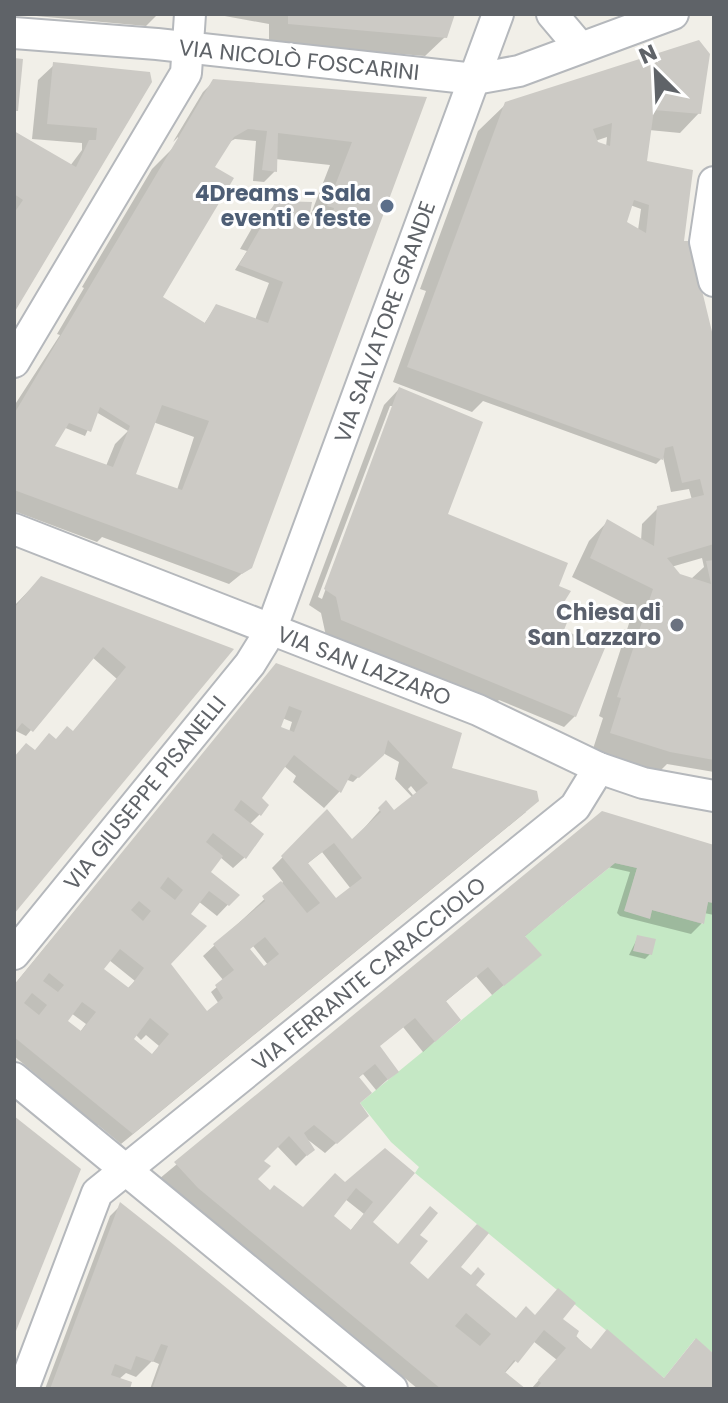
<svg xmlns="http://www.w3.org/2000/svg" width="728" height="1403" viewBox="0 0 728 1403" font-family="Poppins,sans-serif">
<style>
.green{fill:#c5e8c5}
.shadow{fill:#0003;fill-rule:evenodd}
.building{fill:#cccac5;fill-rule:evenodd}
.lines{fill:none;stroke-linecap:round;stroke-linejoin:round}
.minor-casing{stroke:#b5b8bc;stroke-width:34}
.minor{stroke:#fff;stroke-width:30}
.service-dot{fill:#5c6f8a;stroke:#fff;stroke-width:3}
.worship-dot{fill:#6b7280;stroke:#fff;stroke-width:3}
.labels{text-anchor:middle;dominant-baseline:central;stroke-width:6;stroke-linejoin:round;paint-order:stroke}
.street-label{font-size:22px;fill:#5f6368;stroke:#fff}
.service-label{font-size:22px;font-weight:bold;fill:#4e5e75;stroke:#fff;text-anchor:end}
.worship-label{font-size:22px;font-weight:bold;fill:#5b616d;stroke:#fff;text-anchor:end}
</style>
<rect width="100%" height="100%" fill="#f1efe8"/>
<path class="green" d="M615 863 637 868 625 911 650 918 652 910 703 924 708 902 714 903V1354L695 1339 664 1378 415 1173 419 1167 391 1142 360 1103 541 955 525 936Z"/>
<g class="shadow">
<path d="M14 14H158L146 26Z"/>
<path d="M214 14H453L445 37 425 56 269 43V24Z"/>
<path d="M699 42V113L680 133 649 130 645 162 682 240 714 348V772L667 764 659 772 592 752 603 718 599 716 634 608 572 577 589 541 608 521 641 541 642 524 658 508 692 500 689 489 671 492 663 457 656 464 483 401 472 412 393 382 426 291 420 289 478 131 506 104ZM607 137 606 147 595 141ZM630 205 641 209 638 230 624 223ZM702 558 704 567 691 579 679 575 671 567Z"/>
<path d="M54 65 148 74 14 309V133L70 166 82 150V143L32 139 38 80Z"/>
<path d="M214 81 425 99 250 567 229 584 102 537 97 542 14 511V406L60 335 57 334 84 288 82 287 152 169 178 143V137L173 142 203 92ZM235 139 256 141 253 181 264 182 275 171V159L330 165 309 219 277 203 252 228 240 249 247 251 235 270 269 283 255 320 216 306 204 324 160 298 213 167 227 143ZM96 412 128 431 115 444 106 466 52 447 63 427 85 436ZM153 422 194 437 177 490 130 483Z"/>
<path d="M399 389 445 515 556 587 553 616 561 632 575 716 564 727 499 700 485 713 326 636 321 613 309 605 384 405ZM390 406H394L322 599 318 597Z"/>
<path d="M41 578 231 650 14 911V757L34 752 72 733 117 679 92 657 26 736 14 730V606Z"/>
<path d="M277 665 447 775 526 812 121 1144 98 1125 93 1129 46 1091 50 1086 14 1056V985ZM282 718 292 722 289 732 278 728ZM383 753 399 762 395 779 413 798 394 813 386 803 352 842 327 812 272 868 283 882 203 956 224 981 211 992 219 1004 207 1014 169 964 188 915 198 901 217 916 237 895 208 872 220 857 233 868 244 858 249 825 260 814 259 798 284 766 296 776 293 782 324 808 339 792 345 779 353 782ZM411 786 429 808 426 811 408 789ZM322 852 351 889 336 901 307 864ZM253 946 268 965 263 969 248 950ZM109 960 135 981 127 989 102 970ZM71 1013 86 1024 80 1032 65 1021ZM135 1034 141 1040 146 1035 159 1046 151 1056 131 1039Z"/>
<path d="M602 813 714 847V915L704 913 702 923 691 934 620 916 617 913 630 872 608 867 524 937 528 965 492 995 476 976 445 1002 448 1030 423 1052 403 1027 378 1047 396 1072 376 1090 363 1074 358 1078 355 1126 325 1153 307 1139 313 1149 296 1166 277 1146 261 1161 255 1179 270 1192 303 1210 345 1185 385 1150 371 1222 397 1246 418 1235 407 1263 428 1281 459 1268 473 1285 515 1320 534 1317 560 1320 591 1351 663 1380 714 1356V1389H531L557 1360 533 1341 504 1374 523 1389H418L332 1318 327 1323 305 1305 309 1299 256 1256 252 1260 159 1179ZM345 1199 364 1214 350 1231 331 1216Z"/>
<path d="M638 937 650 954 645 959 629 955Z"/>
<path d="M121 1205 347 1389H150L159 1364 152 1361 136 1377 126 1373 118 1380 127 1389H45L110 1216Z"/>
</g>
<g class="building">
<path d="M288 14H455L447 38 288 24Z"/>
<path d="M699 40 710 54 701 114 654 110 647 161 693 170 684 241H690L714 340V544L667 558 680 574 711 584 706 561 714 560V760L670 752 610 733 621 698 617 697 653 589 590 558 607 519 654 546 657 506 704 495 700 479 682 483 673 446 665 448 663 460 407 367 505 102ZM612 123 610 146 598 142 593 129ZM634 200 649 205 646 233 627 222Z"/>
<path d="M14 58 23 59 18 111H14Z"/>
<path d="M53 62 150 72 152 82 14 313V213L23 200 14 194V131L76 167 89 140H96L97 128 47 124Z"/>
<path d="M213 79 427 97 252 568 242 574 14 490V414ZM248 129 267 131 262 170 277 172 278 133 352 142 327 206 334 208 330 221 310 213 312 202 276 201 239 265 283 282 268 323 216 304 205 323 163 297 234 178 215 167 234 137ZM162 405 209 421 182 490 136 474ZM100 407 130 426 113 467 55 446 69 423 91 432Z"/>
<path d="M399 387 483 422 448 514 568 563 559 586 571 591 556 615 568 620 564 630 605 648 576 717 341 620 336 597 324 589Z"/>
<path d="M41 576 234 649 14 914V757L26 743 35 750 49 733 56 739 67 726 73 731 126 667 103 647 33 732 22 723 14 733V608Z"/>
<path d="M276 663 462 733 452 768 537 791 539 801 133 1134 14 1037V985ZM289 706 302 711 294 732 281 727ZM388 740 428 783 394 810 386 800 378 808 381 812 352 839 327 809 315 821 281 856 320 903 307 913 281 881 262 896 265 901 213 944 234 970 215 985 223 998 207 1011 171 964 207 926 191 914 209 891 229 906 240 895 211 872 223 856 206 842 213 833 246 859 264 834 234 810 241 800 261 816 269 805 262 798 294 755 341 793 351 774 359 778 384 755ZM334 843 362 878 336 898 308 863ZM168 877 183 890 175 900 160 888ZM139 901 151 911 143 921 131 910ZM265 937 279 954 264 966 250 949ZM120 949 144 968 129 988 104 969ZM49 973 64 985 58 992 43 981ZM32 993 47 1005 39 1015 24 1003ZM82 1002 96 1012 81 1031 68 1021ZM150 1018 169 1034 152 1054 134 1039Z"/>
<path d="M602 811 714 845V903L708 902 704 924 652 910 650 919 624 911 637 868 615 863 525 936 542 955 504 986 488 967 446 1001 461 1020 435 1042 415 1018 380 1046 399 1072 388 1080 375 1064 359 1077 372 1093 360 1103 369 1116 337 1144 314 1125 304 1133 315 1150 307 1156 289 1136 264 1161 271 1166 258 1179 270 1190 274 1185 303 1207 335 1173 345 1182 385 1148 415 1173 373 1222 398 1244 430 1206 438 1213 420 1235 428 1241 410 1263 428 1279 477 1224 489 1233 461 1267 471 1275 478 1267 485 1274 476 1285 516 1318 526 1306 535 1315 558 1288 576 1303 563 1319 579 1331 576 1337 591 1349 607 1329 664 1378 696 1338 714 1354V1389H536L541 1383 538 1380 566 1348 544 1330 518 1363 514 1360 505 1372 526 1389H441L198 1188 174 1162ZM356 1188 373 1202 351 1230 334 1216ZM466 1313 491 1334 480 1346 455 1326Z"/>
<path d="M637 935 656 939 652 955 633 951Z"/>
<path d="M14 1116 81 1169 14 1336Z"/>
<path d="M120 1202 168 1240 350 1389H152L168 1346 161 1344 153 1362 136 1356 131 1370 115 1364 111 1375 132 1382 130 1389H50Z"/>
</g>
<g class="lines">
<defs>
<g id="minor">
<path d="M552 14 579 46"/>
<path d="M14 33 157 44 475 79 519 71 673 14"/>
<path d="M714 182 705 242 714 281"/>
<path d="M14 362 186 73 190 14"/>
<path d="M14 529 478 710 599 768 643 783 714 796"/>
<path d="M14 954 250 664 271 630 498 14"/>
<path d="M14 1078 392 1389"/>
<path d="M23 1389 97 1193 575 807 599 768"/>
</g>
</defs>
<use href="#minor" class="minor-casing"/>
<use href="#minor" class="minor"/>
</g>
<circle class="service-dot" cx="387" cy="206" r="8"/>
<circle class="worship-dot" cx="677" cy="625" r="8"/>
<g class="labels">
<g class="street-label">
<text transform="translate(299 60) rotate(6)">VIA NICOLÒ FOSCARINI</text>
<text transform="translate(385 322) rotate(-70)">VIA SALVATORE GRANDE</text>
<text transform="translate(364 666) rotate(21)">VIA SAN LAZZARO</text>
<text transform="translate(145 793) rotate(-51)">VIA GIUSEPPE PISANELLI</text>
<text transform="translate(369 974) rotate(-39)">VIA FERRANTE CARACCIOLO</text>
</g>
<g class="service-label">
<text x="371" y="193">4Dreams - Sala<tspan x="371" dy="25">eventi e feste</tspan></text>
</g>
<g class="worship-label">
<text x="661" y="612">Chiesa di<tspan x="661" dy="25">San Lazzaro</tspan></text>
</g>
</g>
<rect width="728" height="1403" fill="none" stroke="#5f6368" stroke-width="32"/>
<g transform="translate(656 72) rotate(336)" stroke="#ffffff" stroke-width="6" paint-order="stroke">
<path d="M0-6L14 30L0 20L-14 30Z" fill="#5f6368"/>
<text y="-12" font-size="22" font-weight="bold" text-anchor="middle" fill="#5f6368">N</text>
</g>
</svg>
